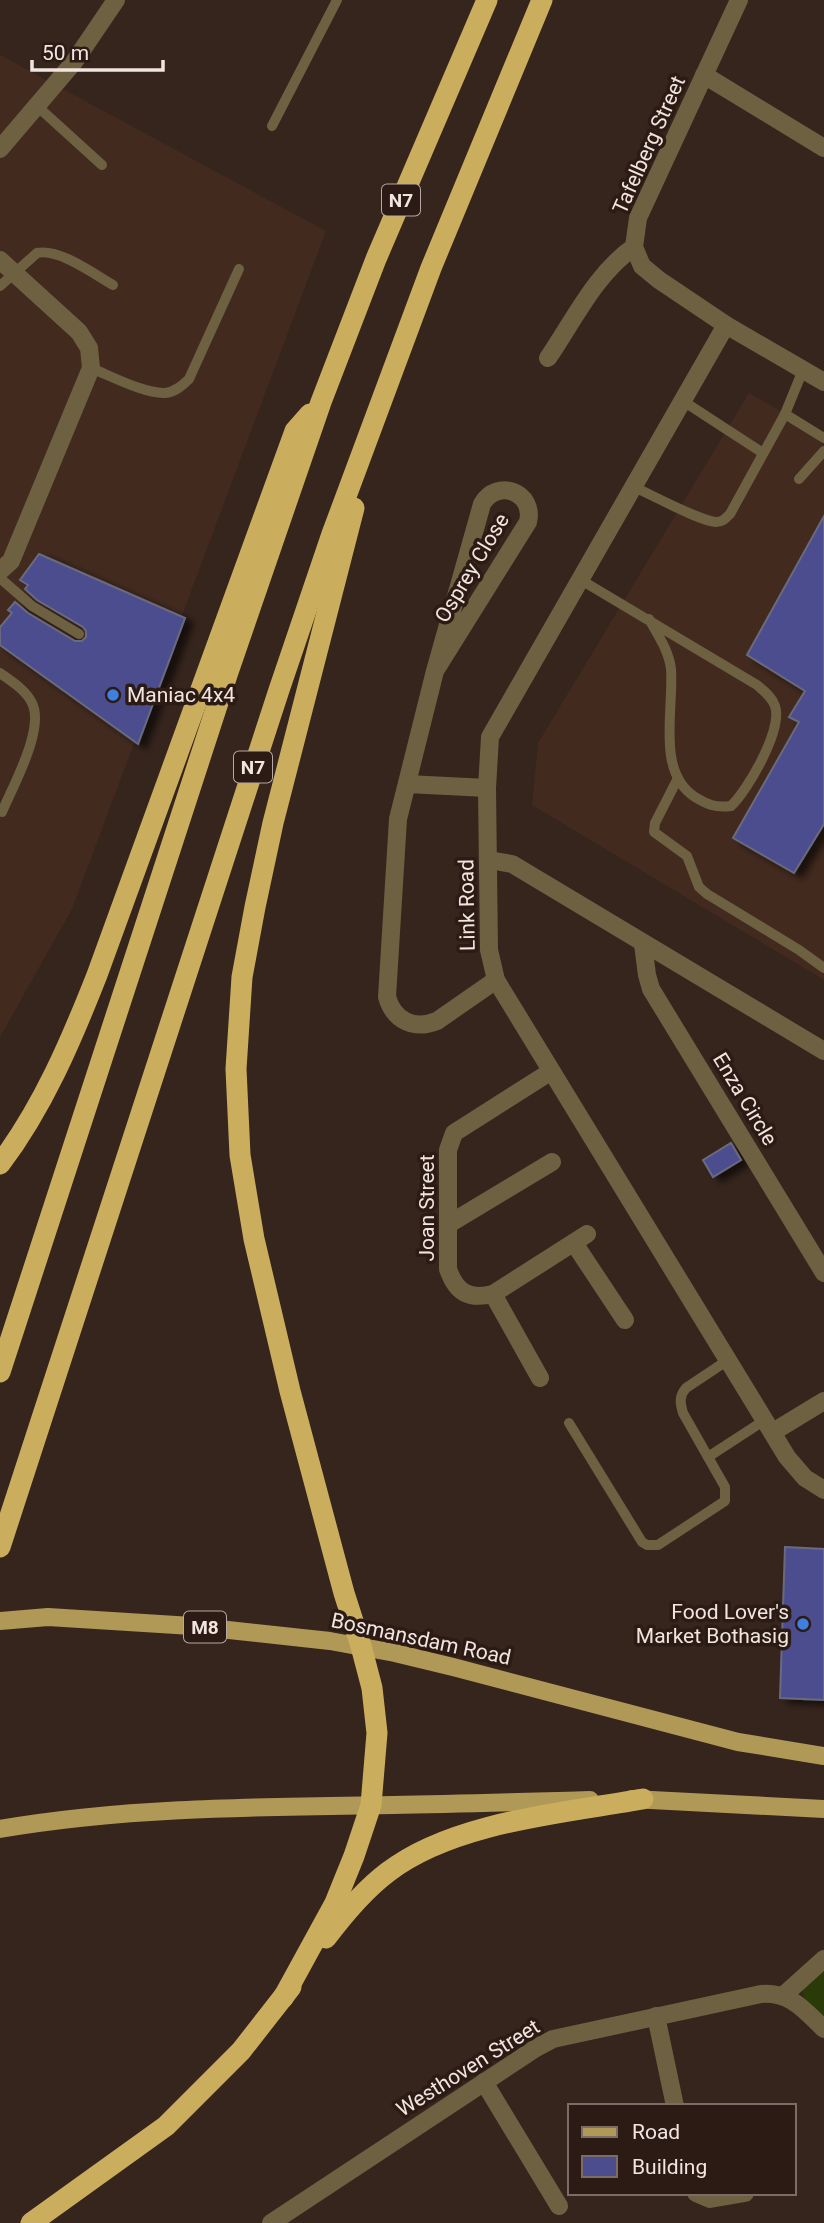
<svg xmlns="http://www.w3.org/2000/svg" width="824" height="2223" viewBox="0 0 824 2223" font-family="Roboto,sans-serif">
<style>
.built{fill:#422a1f}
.green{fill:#2a3a08}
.building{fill:#4b4d8f;stroke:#696b7e;stroke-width:2;filter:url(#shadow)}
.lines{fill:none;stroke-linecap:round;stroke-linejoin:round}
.lane{stroke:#6d6142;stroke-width:10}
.street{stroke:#6d6142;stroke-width:18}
.primary{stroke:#b09856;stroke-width:18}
.highway{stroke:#cbae5d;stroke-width:21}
.shop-dot{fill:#3f7fe0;stroke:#2c1b14;stroke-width:2.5}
.labels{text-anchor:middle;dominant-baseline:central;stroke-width:7;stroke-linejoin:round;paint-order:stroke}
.shield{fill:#2c1b14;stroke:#b6a8a3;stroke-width:2}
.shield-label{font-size:19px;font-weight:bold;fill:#f1e5e0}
.street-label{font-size:21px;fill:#f1e5e0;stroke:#2c1b14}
.poi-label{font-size:21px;fill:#f1e5e0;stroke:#2c1b14;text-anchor:start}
</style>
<defs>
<filter id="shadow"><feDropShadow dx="8" dy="4.5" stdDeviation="3.5" flood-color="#0009"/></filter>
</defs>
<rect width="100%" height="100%" fill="#36251d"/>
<g class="built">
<path d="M0 55 326 231 72 909 0 1037Z"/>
<path d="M749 393 824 436V980L532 805 538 743Z"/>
</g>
<path class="green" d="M824 1967V2018C815 2010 803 2002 802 1989Z"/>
<g class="building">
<path d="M824 516V824L794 873 733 838 799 722 789 717 805 691 747 655Z"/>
<path d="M39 554 185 618 138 744 0 645V627L12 613 8 610 15 602 28 613 75 641H82L86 637V631L83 627 37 600 25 589 28 585 20 580Z"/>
<path d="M731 1143 741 1160 713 1177 703 1160Z"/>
<path d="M785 1547 824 1549V1700L780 1698Z"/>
</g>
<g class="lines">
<g class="lane">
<path d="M37 106 102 165"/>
<path d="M272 126 337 0"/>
<path d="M0 286 37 253C59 248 94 274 113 285"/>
<path d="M91 368C111 376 145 394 165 393 175 392 182 386 189 379L239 269"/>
<path d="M803 370 785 414 824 438"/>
<path d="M683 401 763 453"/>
<path d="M799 479 824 451"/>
<path d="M634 487C652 495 700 521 716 522 723 522 726 518 730 514L785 414"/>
<path d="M0 578 32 606 79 634"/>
<path d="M581 580 757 685C764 691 772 697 775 706 783 729 748 790 731 806 716 808 708 805 695 797 656 772 674 710 671 669 669 651 658 635 649 619"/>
<path d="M0 673C11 681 26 690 32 703 45 729 13 786 2 812"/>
<path d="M677 780 655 823 654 832 687 856 699 887 707 894 799 950 824 968"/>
<path d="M569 1423 642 1542 647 1545H658L725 1501V1487L683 1413C680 1403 679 1396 686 1388L728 1360"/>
<path d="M708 1457 765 1420"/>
</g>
<g class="street">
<path d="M739 0 638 218 634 247 642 266 659 280 726 325 824 382"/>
<path d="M704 75 824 148"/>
<path d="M0 149 74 62 116 0"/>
<path d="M0 260 79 332 89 348 91 368 11 561 0 571"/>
<path d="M726 325 490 737 487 788 489 950 496 980 787 1457 805 1478 824 1490"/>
<path d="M548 358C574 320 596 273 634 247"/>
<path d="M435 671 528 522C535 492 497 478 482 504L435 671 398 819 387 997C394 1021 414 1030 437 1021L496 980"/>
<path d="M407 784 487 788"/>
<path d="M489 860 512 864 824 1051"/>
<path d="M643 944 647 975 651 989 824 1273"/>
<path d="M550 1072 454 1133 448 1150V1269C456 1292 468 1300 493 1294L587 1234"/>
<path d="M449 1224 552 1162"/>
<path d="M574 1243 625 1320"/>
<path d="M493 1294 540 1378"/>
<path d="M773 1432 824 1401"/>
<path d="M784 1995 824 1959"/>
<path d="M656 2016 675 2106"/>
<path d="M484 2082 559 2206"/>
<path d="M696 2193 710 2199 745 2193"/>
<path d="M271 2223 536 2048 553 2039 761 1994C791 1992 804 2010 824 2029"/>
</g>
<g class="primary">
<path d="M0 1621 48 1617 192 1626 330 1641 395 1653 453 1667 738 1742 824 1756"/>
<path d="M632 1799 824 1809"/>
<path d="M0 1829C129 1807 262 1807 393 1805 458 1804 524 1802 590 1800"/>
</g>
<g class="highway">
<path d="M0 1164C43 1107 71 1041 97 975L295 431 310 414"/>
<path d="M0 1372 227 675 321 402 376 259 487 0"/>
<path d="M0 1547 279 690 332 534 431 268 542 0"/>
<path d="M326 1938C344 1914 364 1890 388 1872 453 1822 563 1813 643 1799"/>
<path d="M283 1998 335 1903 354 1856 371 1805 377 1733 372 1688 361 1646 344 1593 290 1391 254 1239 240 1155 236 1069 242 977 255 907 273 823 354 508"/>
<path d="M31 2223 166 2126 241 2051 291 1987"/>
</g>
</g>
<g class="shop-dot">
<circle cx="113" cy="695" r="7"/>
<circle cx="803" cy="1624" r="7"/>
</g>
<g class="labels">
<g class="shield">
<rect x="382" y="184.5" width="38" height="31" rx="5"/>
<rect x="234" y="751.5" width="38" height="31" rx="5"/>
<rect x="184" y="1611.5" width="42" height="31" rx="5"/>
</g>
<g class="shield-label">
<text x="401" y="200">N7</text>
<text x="253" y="767">N7</text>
<text x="205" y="1627">M8</text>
</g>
<g class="street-label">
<text transform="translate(649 145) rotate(-66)">Tafelberg Street</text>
<text transform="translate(472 568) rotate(-59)">Osprey Close</text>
<text transform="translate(467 905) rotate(-91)">Link Road</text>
<text transform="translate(745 1099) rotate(59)">Enza Circle</text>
<text transform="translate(427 1208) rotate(-90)">Joan Street</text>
<text transform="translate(421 1639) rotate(12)">Bosmansdam Road</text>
<text transform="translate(468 2068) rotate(-32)">Westhoven Street</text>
</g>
<g class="poi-label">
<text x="127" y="695">Maniac 4x4</text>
<text x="789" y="1612" text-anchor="end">Food Lover's<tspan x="789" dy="24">Market Bothasig</tspan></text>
</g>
</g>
<rect x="568" y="2104" width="228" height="91" fill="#2c1b14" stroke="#7b6c66" stroke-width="2"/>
<rect x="582" y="2127" width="35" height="10" fill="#b09856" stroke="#7b6c66" stroke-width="2"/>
<text x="632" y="2139" font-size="21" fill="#f1e5e0">Road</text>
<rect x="582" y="2156" width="35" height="21" fill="#4b4d8f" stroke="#7b6c66" stroke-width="2"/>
<text x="632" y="2174" font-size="21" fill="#f1e5e0">Building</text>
<path d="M32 60v10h131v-10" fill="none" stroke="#f1e5e0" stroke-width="3.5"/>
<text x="42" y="60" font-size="21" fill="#f1e5e0" stroke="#2c1b14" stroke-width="5" paint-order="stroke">50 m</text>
</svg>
